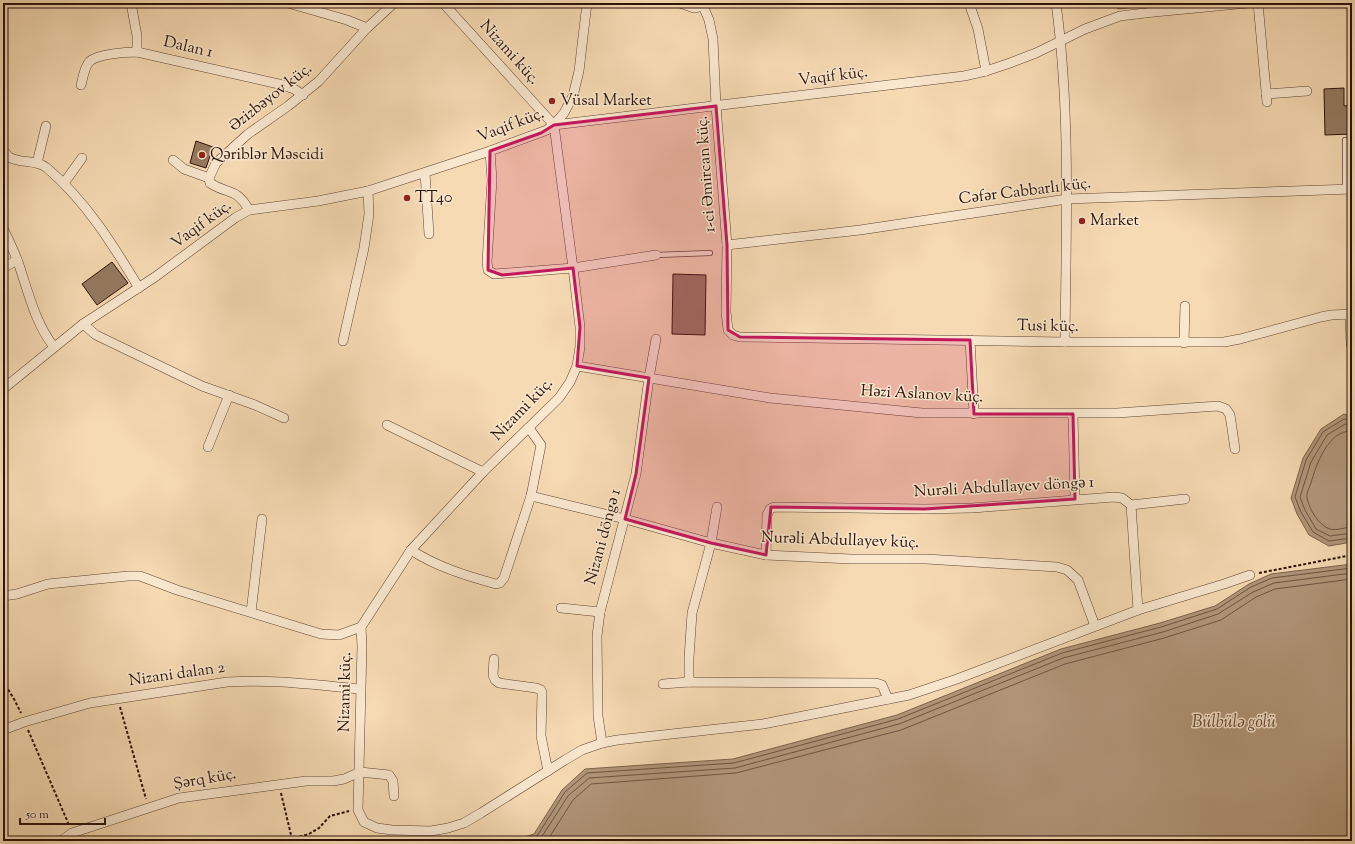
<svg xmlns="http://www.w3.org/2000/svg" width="1355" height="844" viewBox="0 0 1355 844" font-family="'Sorts Mill Goudy',serif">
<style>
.green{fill:#d3b896;stroke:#7f654e}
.water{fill:#b19679;stroke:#7b614b}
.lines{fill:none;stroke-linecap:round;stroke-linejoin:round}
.shore{stroke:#6e5440;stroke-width:1}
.building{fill:#957a60;stroke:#2b1207}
.lane-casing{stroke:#5e4432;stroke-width:6}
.street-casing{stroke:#5e4432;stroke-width:10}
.path{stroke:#2b1207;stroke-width:2;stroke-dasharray:3 2;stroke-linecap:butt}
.lane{stroke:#f9e7ce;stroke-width:4.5}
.street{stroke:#f9e7ce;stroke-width:9}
.marked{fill:#c2185b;fill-opacity:0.2;stroke:#c2185b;stroke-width:3;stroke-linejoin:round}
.poi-dot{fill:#8f2418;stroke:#f9e7ce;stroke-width:1.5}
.labels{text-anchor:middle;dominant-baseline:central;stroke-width:3;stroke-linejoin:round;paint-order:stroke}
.street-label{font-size:16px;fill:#2b1207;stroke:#f9e7ce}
.poi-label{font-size:16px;fill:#2b1207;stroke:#f9e7ce;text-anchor:start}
.water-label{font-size:17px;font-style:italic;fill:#614735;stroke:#f9e7ce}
</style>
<rect width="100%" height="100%" fill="#f6dab3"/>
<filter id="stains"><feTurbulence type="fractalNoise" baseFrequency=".005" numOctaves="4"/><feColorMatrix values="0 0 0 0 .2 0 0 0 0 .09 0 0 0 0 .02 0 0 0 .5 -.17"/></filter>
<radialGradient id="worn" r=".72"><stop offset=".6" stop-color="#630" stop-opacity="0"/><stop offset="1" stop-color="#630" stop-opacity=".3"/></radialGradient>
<path class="green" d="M1117 3H1174L1118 9Z"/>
<g class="water">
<path d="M1344 414 1352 416V542L1329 546 1309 535 1297 514 1291 498 1303 458 1321 429Z"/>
<path d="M1352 564V841H512L534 834 562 790 585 769 733 759 897 715 1061 649 1160 623 1215 606 1249 584 1271 574Z"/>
</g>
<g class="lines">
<g class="shore">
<path d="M1352 420 1344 419 1323 432 1306 460 1295 497 1301 512 1313 532 1329 541 1352 538"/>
<path d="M1352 425 1345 424 1327 435 1311 462 1300 497 1305 510 1316 529 1330 536 1352 533"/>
<path d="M1352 431C1328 430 1316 465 1311 483 1309 488 1306 494 1307 498 1309 509 1319 526 1330 529 1337 531 1346 527 1352 527"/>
<path d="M525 841 537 836 565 792 587 773 734 763 898 719 1062 653 1161 627 1217 609 1251 587 1272 578 1352 568"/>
<path d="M539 841 568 796 589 778 735 768 899 724 1063 658 1163 632 1218 614 1253 592 1274 583 1352 573"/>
<path d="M547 841 573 800 591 784 736 773 901 730 1065 664 1164 638 1221 620 1256 597 1275 589 1352 579"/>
</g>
</g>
<g class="building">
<path d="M1344 88V106L1352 105V134L1325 135 1324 89Z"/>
<path d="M196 141 213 147 206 168 190 163Z"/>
<path d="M112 262 128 283 97 305 82 284Z"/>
<path d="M673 274 706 275 705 335 672 334Z"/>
</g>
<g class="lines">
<defs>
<g id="lane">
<path d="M1345 189V140"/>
<path d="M656 255 710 253"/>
</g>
<g id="street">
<path d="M131 3 137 36V52"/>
<path d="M288 3 347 20 367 28"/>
<path d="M443 3 554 125 573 268 580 327V347L577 366 570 382 559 398 483 472 411 550 361 627 362 646 358 810 364 822 377 828 392 830 431 831 448 828 464 823 481 813 565 760 582 750 602 743 617 740 763 724 909 695 957 679 1138 610 1224 584 1250 575"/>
<path d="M680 3 694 8 703 6"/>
<path d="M703 3V6L709 20 713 39 716 106 727 245 726 312 728 330 733 335 740 337 1065 342H1224L1240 339 1321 317 1331 315 1352 314"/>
<path d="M969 3 978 29 986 71"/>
<path d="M1056 3C1071 115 1066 229 1065 342"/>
<path d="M1258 3 1267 102"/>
<path d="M3 6 8 3"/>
<path d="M81 85C83 78 84 67 90 61 99 54 125 52 137 52L283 85 294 89 303 95"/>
<path d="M1266 94 1307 91"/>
<path d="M554 125 964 76 986 71 1010 63 1036 53 1085 29 1120 16 1154 12 1248 3"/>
<path d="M3 150C5 152 7 155 9 157 20 164 36 159 47 168 86 201 113 245 139 288"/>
<path d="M490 151 492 180 487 262 488 270 494 274 573 268 656 255"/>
<path d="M173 160 184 169 209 178"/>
<path d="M37 163 46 126"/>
<path d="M425 173 429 234"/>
<path d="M64 183 82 158"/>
<path d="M249 210C236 187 228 195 210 183L209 178 216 163 248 134 288 106 319 81 367 28 394 3"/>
<path d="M3 228C8 239 14 251 18 262 28 291 35 323 54 347"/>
<path d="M727 245 860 230 1067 199 1352 189"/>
<path d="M3 268 17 260"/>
<path d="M1350 314 1351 344"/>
<path d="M83 324 96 335 183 377 202 386 255 405 284 418"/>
<path d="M970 340 974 414"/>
<path d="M343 341 364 248 369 214 368 191"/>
<path d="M1184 343 1185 306"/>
<path d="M577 366 770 398 922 413H1117L1218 406 1226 409 1230 415 1235 449"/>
<path d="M3 389 83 324 155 277 235 218 249 210 318 201 368 191 490 151 547 130 558 120 564 113 573 96 579 71 587 3"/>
<path d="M1073 414 1075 499"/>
<path d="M387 425 483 472"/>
<path d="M208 447 229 395"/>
<path d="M531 496 625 519 711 543 766 555 851 559H926L1057 567 1067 570 1078 580 1095 626"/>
<path d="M1131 505 1185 499"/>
<path d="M411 550C437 567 467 576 496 584L500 583 504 578 531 496 541 445 529 428"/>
<path d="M766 555 767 515 770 509 774 507 925 509 972 508 1114 497 1122 498 1131 505 1138 610"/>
<path d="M3 596 17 594 48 584 128 576H140L148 579 177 590 321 634 339 635 361 627"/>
<path d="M561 608 600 612"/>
<path d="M251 612 262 519"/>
<path d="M494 659 493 675 495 680 499 683 536 688 541 690 542 693 541 736 548 771"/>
<path d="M689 682V658L692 613 711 543 717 507"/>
<path d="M663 684 689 682 876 683 882 685 888 699"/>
<path d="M3 730 24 722 90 703 227 682C272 679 316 685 360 689"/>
<path d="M602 743 598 716 597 636 600 612 636 474 649 378 656 339"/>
<path d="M61 841 72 833 179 798 306 781H333L344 779 360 772 389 775 393 781 394 796"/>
</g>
</defs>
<use href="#lane" class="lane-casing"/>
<use href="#street" class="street-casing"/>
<g class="path">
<path d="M1259 573 1352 555"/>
<path d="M3 681 14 699 21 713"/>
<path d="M120 707 146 799"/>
<path d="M28 730 69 825"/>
<path d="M281 793 292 839"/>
<path d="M285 841 309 834 319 828 330 816 349 811"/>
</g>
<use href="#lane" class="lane"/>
<use href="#street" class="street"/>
</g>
<path class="marked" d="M716 106 727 245 728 330 740 337 970 340 974 414H1073L1075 499 925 509 771 507 766 555 711 543 625 519 636 474 649 378 577 366 580 327 573 268 502 275 488 270 490 151 541 133 554 125Z"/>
<g class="poi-dot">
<circle cx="552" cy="101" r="4"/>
<circle cx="202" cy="155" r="4"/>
<circle cx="407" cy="198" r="4"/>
<circle cx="1082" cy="221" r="4"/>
</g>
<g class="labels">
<g class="street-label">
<text transform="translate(188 48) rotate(13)">Dalan 1</text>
<text transform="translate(509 53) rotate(48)">Nizami küç.</text>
<text transform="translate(833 77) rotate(-7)">Vaqif küç.</text>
<text transform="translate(271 98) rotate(-38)">Əzizbəyov küç.</text>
<text transform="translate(511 126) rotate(-21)">Vaqif küç.</text>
<text transform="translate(707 174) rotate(-94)">1-ci Əmircan küç.</text>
<text transform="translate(1025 192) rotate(-7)">Cəfər Cabbarlı küç.</text>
<text transform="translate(202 225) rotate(-36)">Vaqif küç.</text>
<text transform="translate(1048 327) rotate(1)">Tusi küç.</text>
<text transform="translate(922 395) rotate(3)">Həzi Aslanov küç.</text>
<text transform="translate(523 410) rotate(-46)">Nizami küç.</text>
<text transform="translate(1004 488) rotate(-3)">Nurəli Abdullayev döngə 1</text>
<text transform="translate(604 537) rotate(-75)">Nizani döngə 1</text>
<text transform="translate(840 541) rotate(2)">Nurəli Abdullayev küç.</text>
<text transform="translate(177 675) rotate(-8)">Nizani dalan 2</text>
<text transform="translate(346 692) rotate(-89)">Nizami küç.</text>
<text transform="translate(205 780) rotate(-10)">Şərq küç.</text>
</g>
<g class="poi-label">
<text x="560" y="101">Vüsal Market</text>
<text x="210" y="155">Qəriblər Məscidi</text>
<text x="415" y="198">TT40</text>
<text x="1090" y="221">Market</text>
</g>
<g class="water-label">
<text x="1234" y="723">Bülbülə gölü</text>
</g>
</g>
<rect width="1355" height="844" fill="none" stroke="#f6dab3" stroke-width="16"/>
<rect x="4" y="4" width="1347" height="836" fill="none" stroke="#2b1207" stroke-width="2"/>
<rect x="8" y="8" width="1339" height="828" fill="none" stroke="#2b1207"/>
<path d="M20 818v6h85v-6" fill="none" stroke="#2b1207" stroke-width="2"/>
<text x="26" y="818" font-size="12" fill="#2b1207" stroke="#f9e7ce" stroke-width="3" paint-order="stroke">50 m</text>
<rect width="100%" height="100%" filter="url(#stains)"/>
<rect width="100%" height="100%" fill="url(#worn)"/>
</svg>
